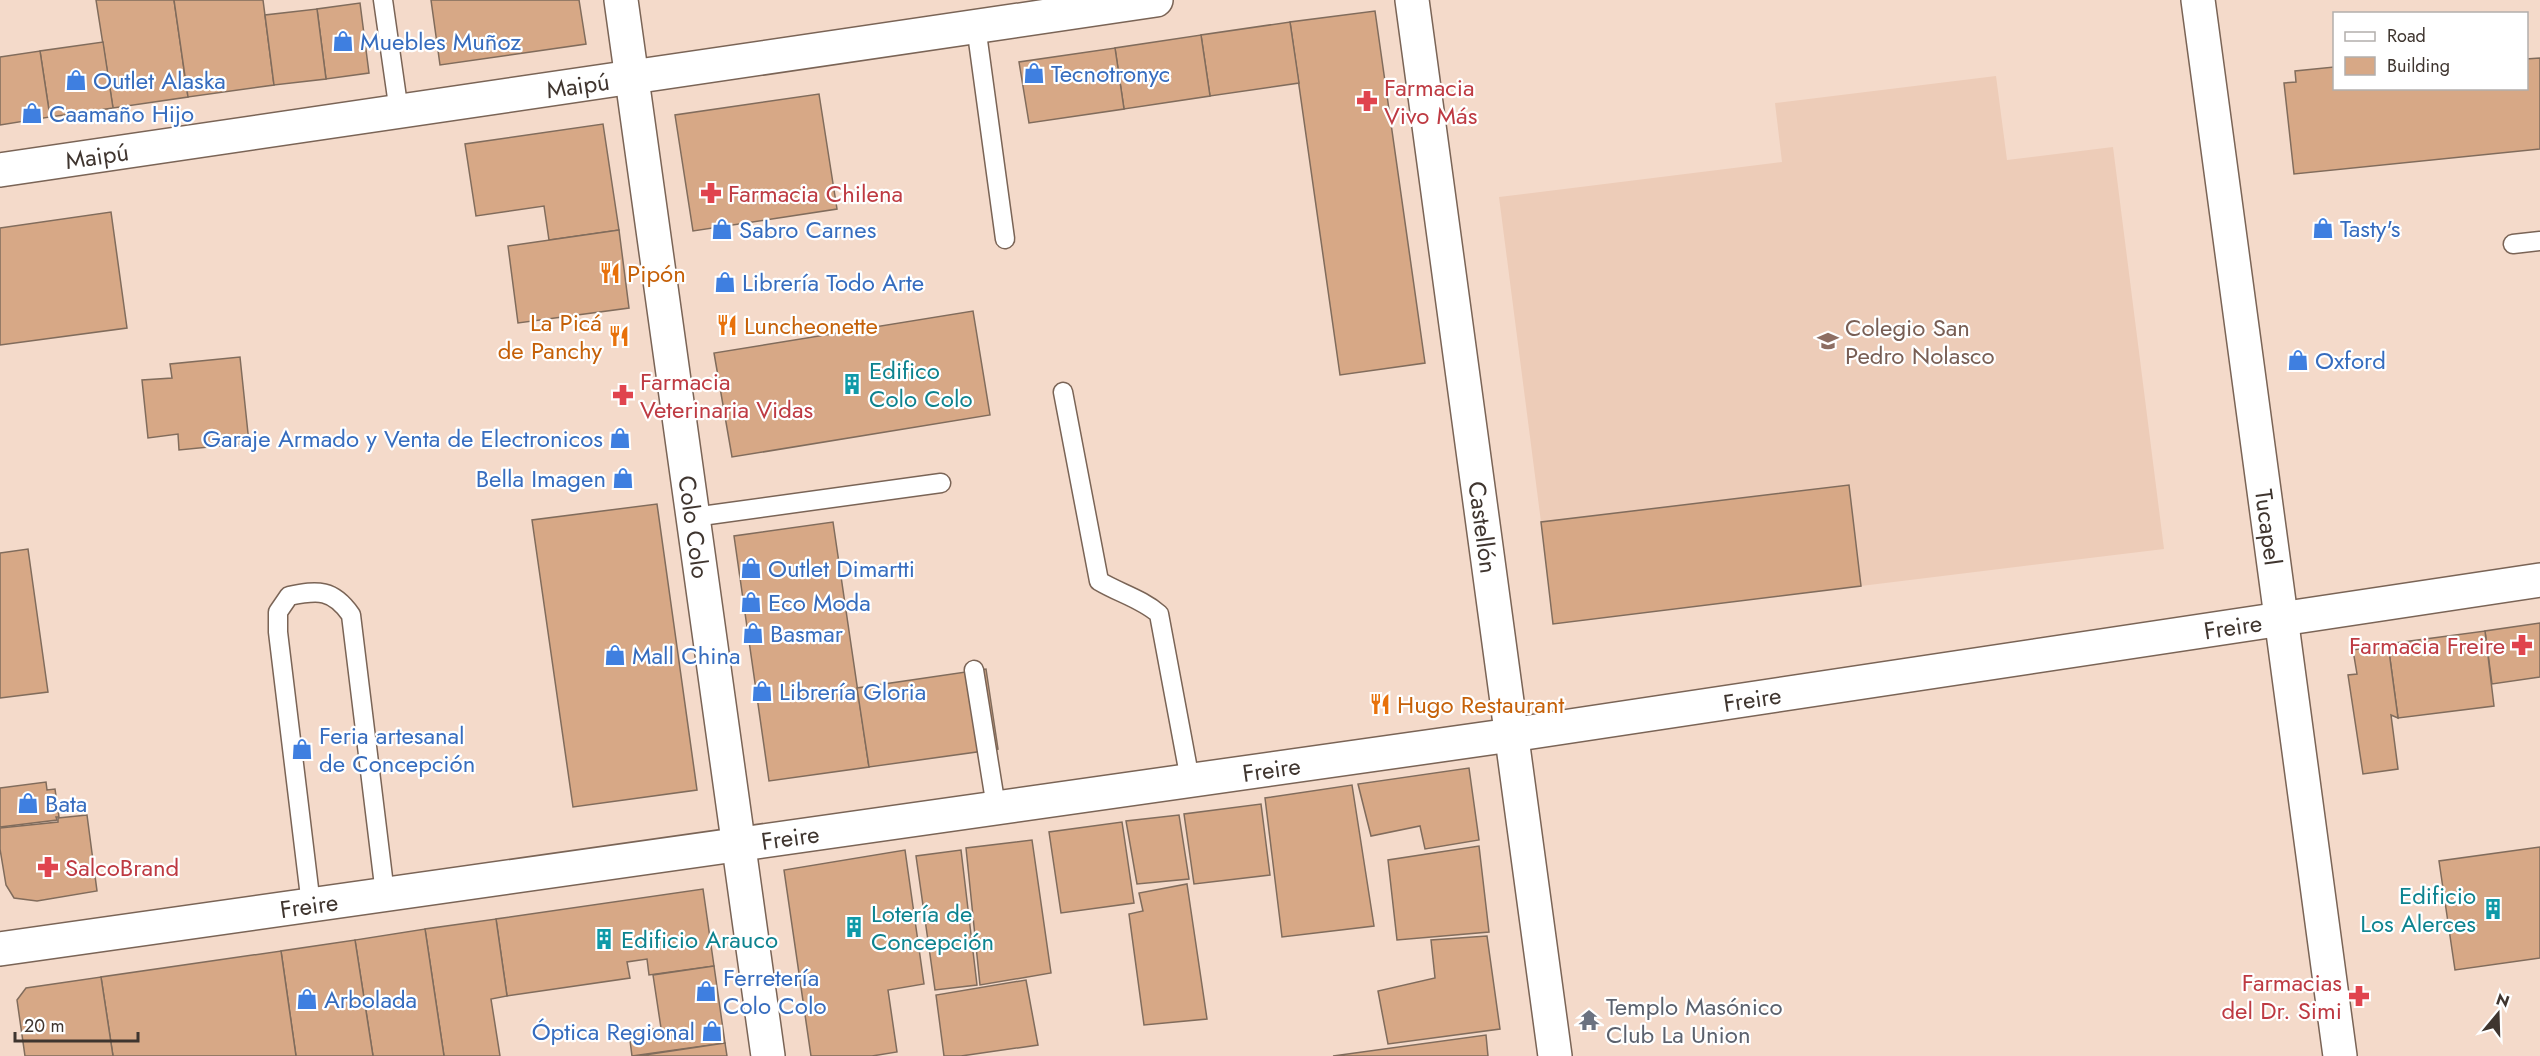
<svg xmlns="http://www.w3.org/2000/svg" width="2540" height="1056" viewBox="0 0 2540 1056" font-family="Jost,sans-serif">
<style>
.built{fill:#edccb8}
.building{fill:#d7a886;stroke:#816c5c;stroke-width:1.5}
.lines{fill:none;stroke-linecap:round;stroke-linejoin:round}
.service-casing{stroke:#7a6456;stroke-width:21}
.minor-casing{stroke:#7a6456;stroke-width:36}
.tertiary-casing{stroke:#7a6456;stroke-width:36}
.secondary-casing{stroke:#7a6456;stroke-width:36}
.service{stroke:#fff;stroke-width:18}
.minor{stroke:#fff;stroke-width:33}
.tertiary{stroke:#fff;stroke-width:33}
.secondary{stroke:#fff;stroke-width:33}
.labels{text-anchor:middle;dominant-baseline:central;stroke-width:4.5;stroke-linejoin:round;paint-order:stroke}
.shop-label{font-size:24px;fill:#366cbe;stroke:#fff;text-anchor:start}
.street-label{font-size:24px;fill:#3f352f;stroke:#fff}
.health-label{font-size:24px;fill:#be3a42;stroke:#fff;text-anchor:start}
.food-label{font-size:24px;fill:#c56008;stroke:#fff;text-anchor:start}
.education-label{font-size:24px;fill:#785e54;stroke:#fff;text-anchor:start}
.culture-label{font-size:24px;fill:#0d838f;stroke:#fff;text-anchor:start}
.worship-label{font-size:24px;fill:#5b616d;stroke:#fff;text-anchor:start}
</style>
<rect width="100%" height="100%" fill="#f4daca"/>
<path class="built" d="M1996 76 2007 160 2113 147 2164 549 1861 586 1848 485 1541 522 1499 197 1782 162 1775 103Z"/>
<g class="building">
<path d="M96 0H174L188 97 113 108Z"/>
<path d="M174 0H263L274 85 188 97Z"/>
<path d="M431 0H579L586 44 440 65Z"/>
<path d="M360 3 369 73 326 79 317 9Z"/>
<path d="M317 9 326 79 274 85 265 15Z"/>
<path d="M1375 11 1425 363 1340 375 1290 22Z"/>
<path d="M1290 22 1299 83 1210 96 1201 35Z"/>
<path d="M1201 35 1210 96 1124 109 1115 48Z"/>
<path d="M103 42 113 108 50 117 40 51Z"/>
<path d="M1115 48 1124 109 1029 123 1019 62Z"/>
<path d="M40 51 50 117 0 125V57Z"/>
<path d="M2540 58V149L2294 174 2284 83 2296 82 2295 71 2334 67V88H2526V59Z"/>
<path d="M819 94 837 209 693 231 675 115Z"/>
<path d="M603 124 619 230 549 240 544 206 476 216 465 144Z"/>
<path d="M111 212 127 328 0 345V228Z"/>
<path d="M619 230 629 308 518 323 508 246Z"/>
<path d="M973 311 990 415 732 457 714 353Z"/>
<path d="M240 357 249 443 179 450 178 434 148 438 142 380 172 378 170 364Z"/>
<path d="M1849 485 1861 586 1553 624 1541 522Z"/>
<path d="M657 504 697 790 573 807 532 520Z"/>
<path d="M833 522 869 767 769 781 734 536Z"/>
<path d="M28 549 48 692 0 698V553Z"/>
<path d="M2540 623V677L2492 684 2485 631Z"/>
<path d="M2485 631 2494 706 2398 718 2388 644Z"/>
<path d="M2388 644 2398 718 2391 715 2398 769 2363 774 2348 675 2357 674 2353 650Z"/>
<path d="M986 669 998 749 869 767 857 688Z"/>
<path d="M1469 768 1479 840 1425 849 1420 826 1371 836 1358 784Z"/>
<path d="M46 782 47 790 55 789 59 817H56L57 820 0 827V788Z"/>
<path d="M1352 785 1374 926 1282 937 1265 798Z"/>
<path d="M1261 804 1270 875 1194 884 1184 814Z"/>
<path d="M87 815 97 891 37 901 14 898 6 885 0 849V828L58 822V818Z"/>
<path d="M1179 815 1189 879 1137 884 1126 821Z"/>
<path d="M1122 822 1134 903 1061 913 1049 832Z"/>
<path d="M1032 840 1051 973 980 985 966 848Z"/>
<path d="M1479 846 1489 932 1397 940 1388 860Z"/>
<path d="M2540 847V958L2455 970 2439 861Z"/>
<path d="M905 850 924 984 888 990 897 1052 872 1056H811L784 870Z"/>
<path d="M961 850 977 985 935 990 916 856Z"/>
<path d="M1187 884 1207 1019 1144 1025 1129 914 1143 911 1139 893Z"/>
<path d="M703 889 714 966 649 975 647 959 627 962 630 978 507 996 496 919Z"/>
<path d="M496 919 507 996 491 999 500 1056H444L425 929Z"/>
<path d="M425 929 444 1056H373L355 940Z"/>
<path d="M1487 936 1500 1029 1388 1044 1378 991 1435 978 1431 940Z"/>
<path d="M355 940 373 1056H296L281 951Z"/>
<path d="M281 951 296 1056H113L101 977Z"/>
<path d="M714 966 725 1043 632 1056 629 1033 661 1028 653 975Z"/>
<path d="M101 977 113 1056H25L17 1000 26 988Z"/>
<path d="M1026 980 1038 1045 961 1056H944L936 995Z"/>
<path d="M1486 1035 1488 1056H1333Z"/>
<path d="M725 1043 727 1056H638Z"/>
</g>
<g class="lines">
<defs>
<g id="service">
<path d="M383 0 399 112"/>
<path d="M976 26 1005 239"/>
<path d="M2513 244 2540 241"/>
<path d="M1063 392 1099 581C1119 593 1142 599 1159 614L1190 780"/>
<path d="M694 517 941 483"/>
<path d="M974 670 996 807"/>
<path d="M311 905 278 632V612L289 596C318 590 333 589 351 615L385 894"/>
</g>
<g id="minor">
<path id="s1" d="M1412 0 1555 1056"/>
</g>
<g id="tertiary">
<path id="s2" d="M621 0 768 1056"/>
</g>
<g id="secondary">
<path id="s3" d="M2198 0 2340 1056"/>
<path id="s4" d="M0 170 1156 0"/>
<path id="s5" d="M0 949 1511 735 2540 580"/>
</g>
</defs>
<use href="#service" class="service-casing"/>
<use href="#minor" class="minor-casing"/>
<use href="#tertiary" class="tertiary-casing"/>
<use href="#secondary" class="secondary-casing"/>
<use href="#service" class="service"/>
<use href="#minor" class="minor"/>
<use href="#tertiary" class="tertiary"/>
<use href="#secondary" class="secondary"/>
</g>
<defs>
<symbol id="shop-bare" viewBox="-9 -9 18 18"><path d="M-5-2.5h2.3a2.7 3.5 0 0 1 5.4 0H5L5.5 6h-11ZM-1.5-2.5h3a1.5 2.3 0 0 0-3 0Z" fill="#3f7fe0" stroke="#fff" stroke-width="2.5" paint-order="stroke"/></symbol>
<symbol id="pharmacy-bare" viewBox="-9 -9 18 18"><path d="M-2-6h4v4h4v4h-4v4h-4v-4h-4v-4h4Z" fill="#e0444e" stroke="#fff" stroke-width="2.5" paint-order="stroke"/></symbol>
<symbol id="restaurant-bare" viewBox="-9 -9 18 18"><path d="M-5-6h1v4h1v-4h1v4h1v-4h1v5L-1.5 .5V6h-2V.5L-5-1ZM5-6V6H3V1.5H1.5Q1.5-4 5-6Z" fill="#e8710a" stroke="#fff" stroke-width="2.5" paint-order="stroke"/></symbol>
<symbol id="school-bare" viewBox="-9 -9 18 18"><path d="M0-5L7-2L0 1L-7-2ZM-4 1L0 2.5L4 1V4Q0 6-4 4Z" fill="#8d6e63" stroke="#fff" stroke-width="2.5" paint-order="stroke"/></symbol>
<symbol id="building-bare" viewBox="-9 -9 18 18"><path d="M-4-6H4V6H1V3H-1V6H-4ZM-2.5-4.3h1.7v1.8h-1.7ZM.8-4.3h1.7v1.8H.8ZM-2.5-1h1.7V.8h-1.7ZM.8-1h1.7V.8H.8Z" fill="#0f9aa8" stroke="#fff" stroke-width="2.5" paint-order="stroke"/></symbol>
<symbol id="temple-bare" viewBox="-9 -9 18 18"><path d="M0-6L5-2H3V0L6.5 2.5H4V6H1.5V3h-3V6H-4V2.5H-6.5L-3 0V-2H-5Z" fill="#6b7280" stroke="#fff" stroke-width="2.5" paint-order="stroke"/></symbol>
</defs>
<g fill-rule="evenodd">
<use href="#shop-bare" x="328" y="26" width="30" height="30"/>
<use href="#shop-bare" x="1019" y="58" width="30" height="30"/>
<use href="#shop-bare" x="61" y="65" width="30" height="30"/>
<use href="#pharmacy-bare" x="1352" y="86" width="30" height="30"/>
<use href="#shop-bare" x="17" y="98" width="30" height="30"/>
<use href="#pharmacy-bare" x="696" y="178" width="30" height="30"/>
<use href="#shop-bare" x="2308" y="213" width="30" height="30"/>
<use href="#shop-bare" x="707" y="214" width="30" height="30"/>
<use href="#restaurant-bare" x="595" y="258" width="30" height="30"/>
<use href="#shop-bare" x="710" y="267" width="30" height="30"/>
<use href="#restaurant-bare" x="712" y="310" width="30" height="30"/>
<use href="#restaurant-bare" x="604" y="321" width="30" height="30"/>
<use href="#school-bare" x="1813" y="326" width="30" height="30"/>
<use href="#shop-bare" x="2283" y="345" width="30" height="30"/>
<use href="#building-bare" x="837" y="369" width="30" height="30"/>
<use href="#pharmacy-bare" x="608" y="380" width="30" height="30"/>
<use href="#shop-bare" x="605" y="423" width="30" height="30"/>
<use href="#shop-bare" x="608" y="463" width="30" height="30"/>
<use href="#shop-bare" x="736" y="553" width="30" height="30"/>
<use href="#shop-bare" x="736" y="587" width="30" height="30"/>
<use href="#shop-bare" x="738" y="618" width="30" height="30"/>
<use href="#pharmacy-bare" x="2507" y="630" width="30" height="30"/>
<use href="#shop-bare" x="600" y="640" width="30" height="30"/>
<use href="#shop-bare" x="747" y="676" width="30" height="30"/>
<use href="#restaurant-bare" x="1365" y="689" width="30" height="30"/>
<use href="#shop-bare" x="287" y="734" width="30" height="30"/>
<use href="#shop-bare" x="13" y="788" width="30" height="30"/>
<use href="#pharmacy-bare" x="33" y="852" width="30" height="30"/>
<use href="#building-bare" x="2478" y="894" width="30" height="30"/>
<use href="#building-bare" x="839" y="912" width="30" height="30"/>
<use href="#building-bare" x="589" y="924" width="30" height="30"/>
<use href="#shop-bare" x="691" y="976" width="30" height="30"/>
<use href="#pharmacy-bare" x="2344" y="981" width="30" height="30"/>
<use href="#shop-bare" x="292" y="984" width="30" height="30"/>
<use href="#temple-bare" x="1574" y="1005" width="30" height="30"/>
<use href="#shop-bare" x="697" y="1016" width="30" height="30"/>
</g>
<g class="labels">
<g class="shop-label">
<text x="360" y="41">Muebles Muñoz</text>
<text x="1051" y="73">Tecnotronyc</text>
<text x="93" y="80">Outlet Alaska</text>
<text x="49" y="113">Caamaño Hijo</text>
<text x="2340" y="228">Tasty's</text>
<text x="739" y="229">Sabro Carnes</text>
<text x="742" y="282">Librería Todo Arte</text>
<text x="2315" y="360">Oxford</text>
<text x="603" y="438" text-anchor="end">Garaje Armado y Venta de Electronicos</text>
<text x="606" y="478" text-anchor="end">Bella Imagen</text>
<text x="768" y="568">Outlet Dimartti</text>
<text x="768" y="602">Eco Moda</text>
<text x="770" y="633">Basmar</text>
<text x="632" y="655">Mall China</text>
<text x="779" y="691">Librería Gloria</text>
<text x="319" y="735">Feria artesanal<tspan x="319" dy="28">de Concepción</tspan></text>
<text x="45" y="803">Bata</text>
<text x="723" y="977">Ferretería<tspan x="723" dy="28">Colo Colo</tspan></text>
<text x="324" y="999">Arbolada</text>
<text x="695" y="1031" text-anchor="end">Óptica Regional</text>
</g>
<g class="street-label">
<text stroke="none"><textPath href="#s4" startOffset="584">Maipú</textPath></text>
<text stroke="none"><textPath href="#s4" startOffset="98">Maipú</textPath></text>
<text stroke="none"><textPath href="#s2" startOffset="532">Colo Colo</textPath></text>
<text stroke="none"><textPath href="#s1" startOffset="532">Castellón</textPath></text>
<text stroke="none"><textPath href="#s3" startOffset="532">Tucapel</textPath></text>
<text stroke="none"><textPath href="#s5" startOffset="2256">Freire</textPath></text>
<text stroke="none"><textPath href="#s5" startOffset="1770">Freire</textPath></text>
<text stroke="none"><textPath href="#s5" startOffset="1284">Freire</textPath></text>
<text stroke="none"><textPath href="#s5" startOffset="798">Freire</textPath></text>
<text stroke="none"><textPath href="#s5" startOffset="312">Freire</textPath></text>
</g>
<g class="health-label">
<text x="1384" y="87">Farmacia<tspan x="1384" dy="28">Vivo Más</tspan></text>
<text x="728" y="193">Farmacia Chilena</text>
<text x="640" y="381">Farmacia<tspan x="640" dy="28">Veterinaria Vidas</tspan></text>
<text x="2505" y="645" text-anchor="end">Farmacia Freire</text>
<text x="65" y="867">SalcoBrand</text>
<text x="2342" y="982" text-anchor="end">Farmacias<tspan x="2342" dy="28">del Dr. Simi</tspan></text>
</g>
<g class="food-label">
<text x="627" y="273">Pipón</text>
<text x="602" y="322" text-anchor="end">La Picá<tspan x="602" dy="28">de Panchy</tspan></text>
<text x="744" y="325">Luncheonette</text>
<text x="1397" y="704">Hugo Restaurant</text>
</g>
<g class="education-label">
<text x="1845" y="327">Colegio San<tspan x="1845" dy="28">Pedro Nolasco</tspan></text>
</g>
<g class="culture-label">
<text x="869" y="370">Edifico<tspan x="869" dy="28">Colo Colo</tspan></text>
<text x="2476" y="895" text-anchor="end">Edificio<tspan x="2476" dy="28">Los Alerces</tspan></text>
<text x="871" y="913">Lotería de<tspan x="871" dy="28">Concepción</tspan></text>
<text x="621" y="939">Edificio Arauco</text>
</g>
<g class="worship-label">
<text x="1606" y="1006">Templo Masónico<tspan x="1606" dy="28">Club La Union</tspan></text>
</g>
</g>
<rect x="2333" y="12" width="195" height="78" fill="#ffffff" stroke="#b2aeac" stroke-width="1.5"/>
<rect x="2345" y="32" width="30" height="9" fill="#ffffff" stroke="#b2aeac" stroke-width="1.5"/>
<text x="2387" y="42" font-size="18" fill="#3f352f">Road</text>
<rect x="2345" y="57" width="30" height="18" fill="#d7a886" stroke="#b2aeac" stroke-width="1.5"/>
<text x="2387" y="72" font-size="18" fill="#3f352f">Building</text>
<g transform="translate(2498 1014) rotate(19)" stroke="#ffffff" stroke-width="4.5" paint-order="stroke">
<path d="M0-4.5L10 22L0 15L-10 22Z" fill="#3f352f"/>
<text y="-9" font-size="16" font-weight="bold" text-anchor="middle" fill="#3f352f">N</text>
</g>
<path d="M15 1032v9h123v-9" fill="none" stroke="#3f352f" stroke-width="3"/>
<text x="24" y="1032" font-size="18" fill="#3f352f" stroke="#ffffff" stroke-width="4.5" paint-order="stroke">20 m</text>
</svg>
